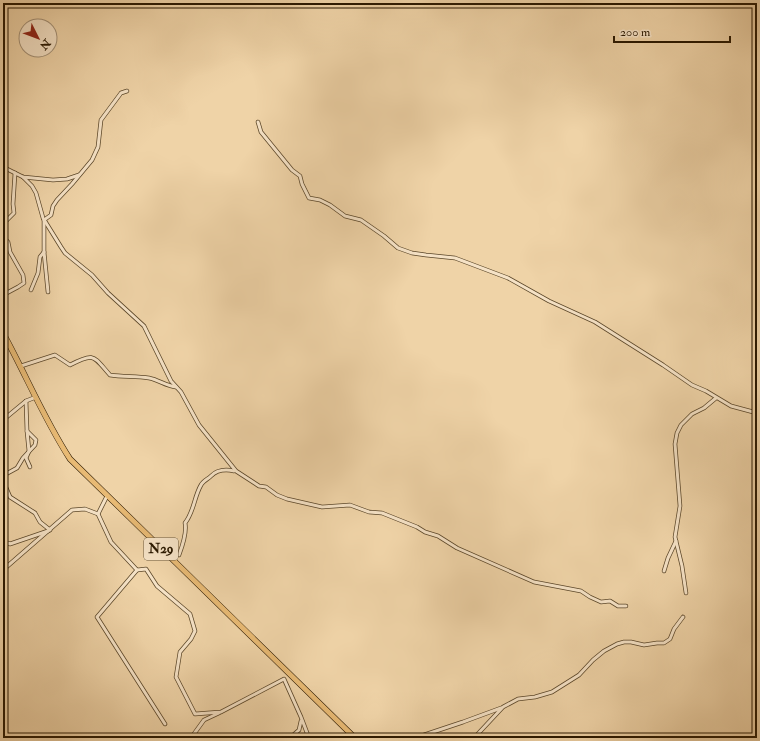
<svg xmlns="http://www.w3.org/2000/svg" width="760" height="741" viewBox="0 0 760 741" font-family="'IM FELL Double Pica',serif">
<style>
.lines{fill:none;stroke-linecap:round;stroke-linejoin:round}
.minor-casing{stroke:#5b472a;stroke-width:4.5}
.primary-casing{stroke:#2a1800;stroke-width:6}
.minor{stroke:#f5e2c6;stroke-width:3}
.primary{stroke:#e8ba74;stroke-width:5}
.labels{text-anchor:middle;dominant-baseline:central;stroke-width:3;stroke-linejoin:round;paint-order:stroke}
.shield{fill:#f5e2c6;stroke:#67553b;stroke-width:1}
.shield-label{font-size:13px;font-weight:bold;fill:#2a1800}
</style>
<rect width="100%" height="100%" fill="#efd3a7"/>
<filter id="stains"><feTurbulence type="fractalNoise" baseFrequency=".005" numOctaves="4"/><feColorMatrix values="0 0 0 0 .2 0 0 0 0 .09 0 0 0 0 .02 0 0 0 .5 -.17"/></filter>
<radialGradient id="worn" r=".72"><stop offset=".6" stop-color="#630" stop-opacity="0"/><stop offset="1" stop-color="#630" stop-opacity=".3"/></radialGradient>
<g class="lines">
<defs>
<g id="minor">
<path d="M258 122 261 132 292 170 300 176 302 184 309 198 320 200 330 205 345 216 361 220 384 236 398 248 412 253 426 255 455 258 508 278 549 301 595 322 663 365 692 385 706 391 731 406 757 413"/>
<path d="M3 167 23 177 53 180 67 179 79 175"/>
<path d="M23 177 32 186 36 193 43 218 61 247 65 253 92 275 108 293 144 326 171 381 181 392 199 425 236 471 259 486 266 487 277 495 287 499 322 507 350 505 369 512 382 513 417 527 425 532 438 536 457 548 534 582 581 591 590 597 601 602 610 601 618 606H626"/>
<path d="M44 220 51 215 53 206 57 200 72 184 92 160 98 147 101 120 121 93 127 91"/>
<path d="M44 220V252L48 292"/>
<path d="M3 226 6 221 14 213 13 204 15 173"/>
<path d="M3 237 8 242 10 252 23 275 24 283 18 287 3 295"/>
<path d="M31 290 38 273 40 257 44 252"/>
<path d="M21 366 55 355 70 365C95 352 93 356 110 375 123 377 136 376 149 378 159 380 166 386 176 387"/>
<path d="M3 420 26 401 36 397"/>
<path d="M27 431 29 451 26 458 30 467"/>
<path d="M4 483 10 497 35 513 40 522 50 530"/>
<path d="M3 484 6 474 17 468 23 458 35 445 36 440 27 431 26 401"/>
<path d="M98 514 107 496"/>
<path d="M3 541 10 544 48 531"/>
<path d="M179 555C182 547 187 532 185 523 194 512 194 497 201 485 203 481 208 479 211 476 217 470 225 469 234 471"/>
<path d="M3 570 72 510 85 509 98 514 111 542 137 570 97 617 165 724"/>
<path d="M137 570 146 569 157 586 190 614 195 631 191 639 180 652 176 677 195 714 221 712 284 679 301 717 309 738"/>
<path d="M664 571 668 558 676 541"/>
<path d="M686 593 682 566 675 537 680 506 675 444 677 433 681 425 692 414 704 408 716 398"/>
<path d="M191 738 204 720 219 713"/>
<path d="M290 738 299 730 301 721"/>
<path d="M420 738 424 735 463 722 501 708"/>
<path d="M474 738 503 707 518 699 535 697 552 692 579 675 593 660 604 651 617 644 624 642H631L644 645 657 643H664L670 639 674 629 683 617"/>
</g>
<path id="primary" d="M3 333C26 375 44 419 70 459L355 738"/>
</defs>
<use href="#minor" class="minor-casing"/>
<use href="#primary" class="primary-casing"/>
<use href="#minor" class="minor"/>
<use href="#primary" class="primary"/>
</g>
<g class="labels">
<rect class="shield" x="144" y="538" width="34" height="22" rx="3"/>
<g class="shield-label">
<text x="161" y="549">N29</text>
</g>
</g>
<rect width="760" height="741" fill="none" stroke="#efd3a7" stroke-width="16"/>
<rect x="4" y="4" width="752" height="733" fill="none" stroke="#2a1800" stroke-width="2"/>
<rect x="8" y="8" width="744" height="725" fill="none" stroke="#2a1800"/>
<g transform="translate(38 38) rotate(132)"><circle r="19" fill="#f5e2c6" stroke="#a49177"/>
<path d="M0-3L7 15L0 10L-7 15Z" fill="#8f2418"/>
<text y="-6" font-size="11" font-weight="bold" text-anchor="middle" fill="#2a1800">N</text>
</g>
<path d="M614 36v6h116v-6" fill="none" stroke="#2a1800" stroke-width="2"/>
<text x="620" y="36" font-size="12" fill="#2a1800" stroke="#f5e2c6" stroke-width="3" paint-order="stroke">200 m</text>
<rect width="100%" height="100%" filter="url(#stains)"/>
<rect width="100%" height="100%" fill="url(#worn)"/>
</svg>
